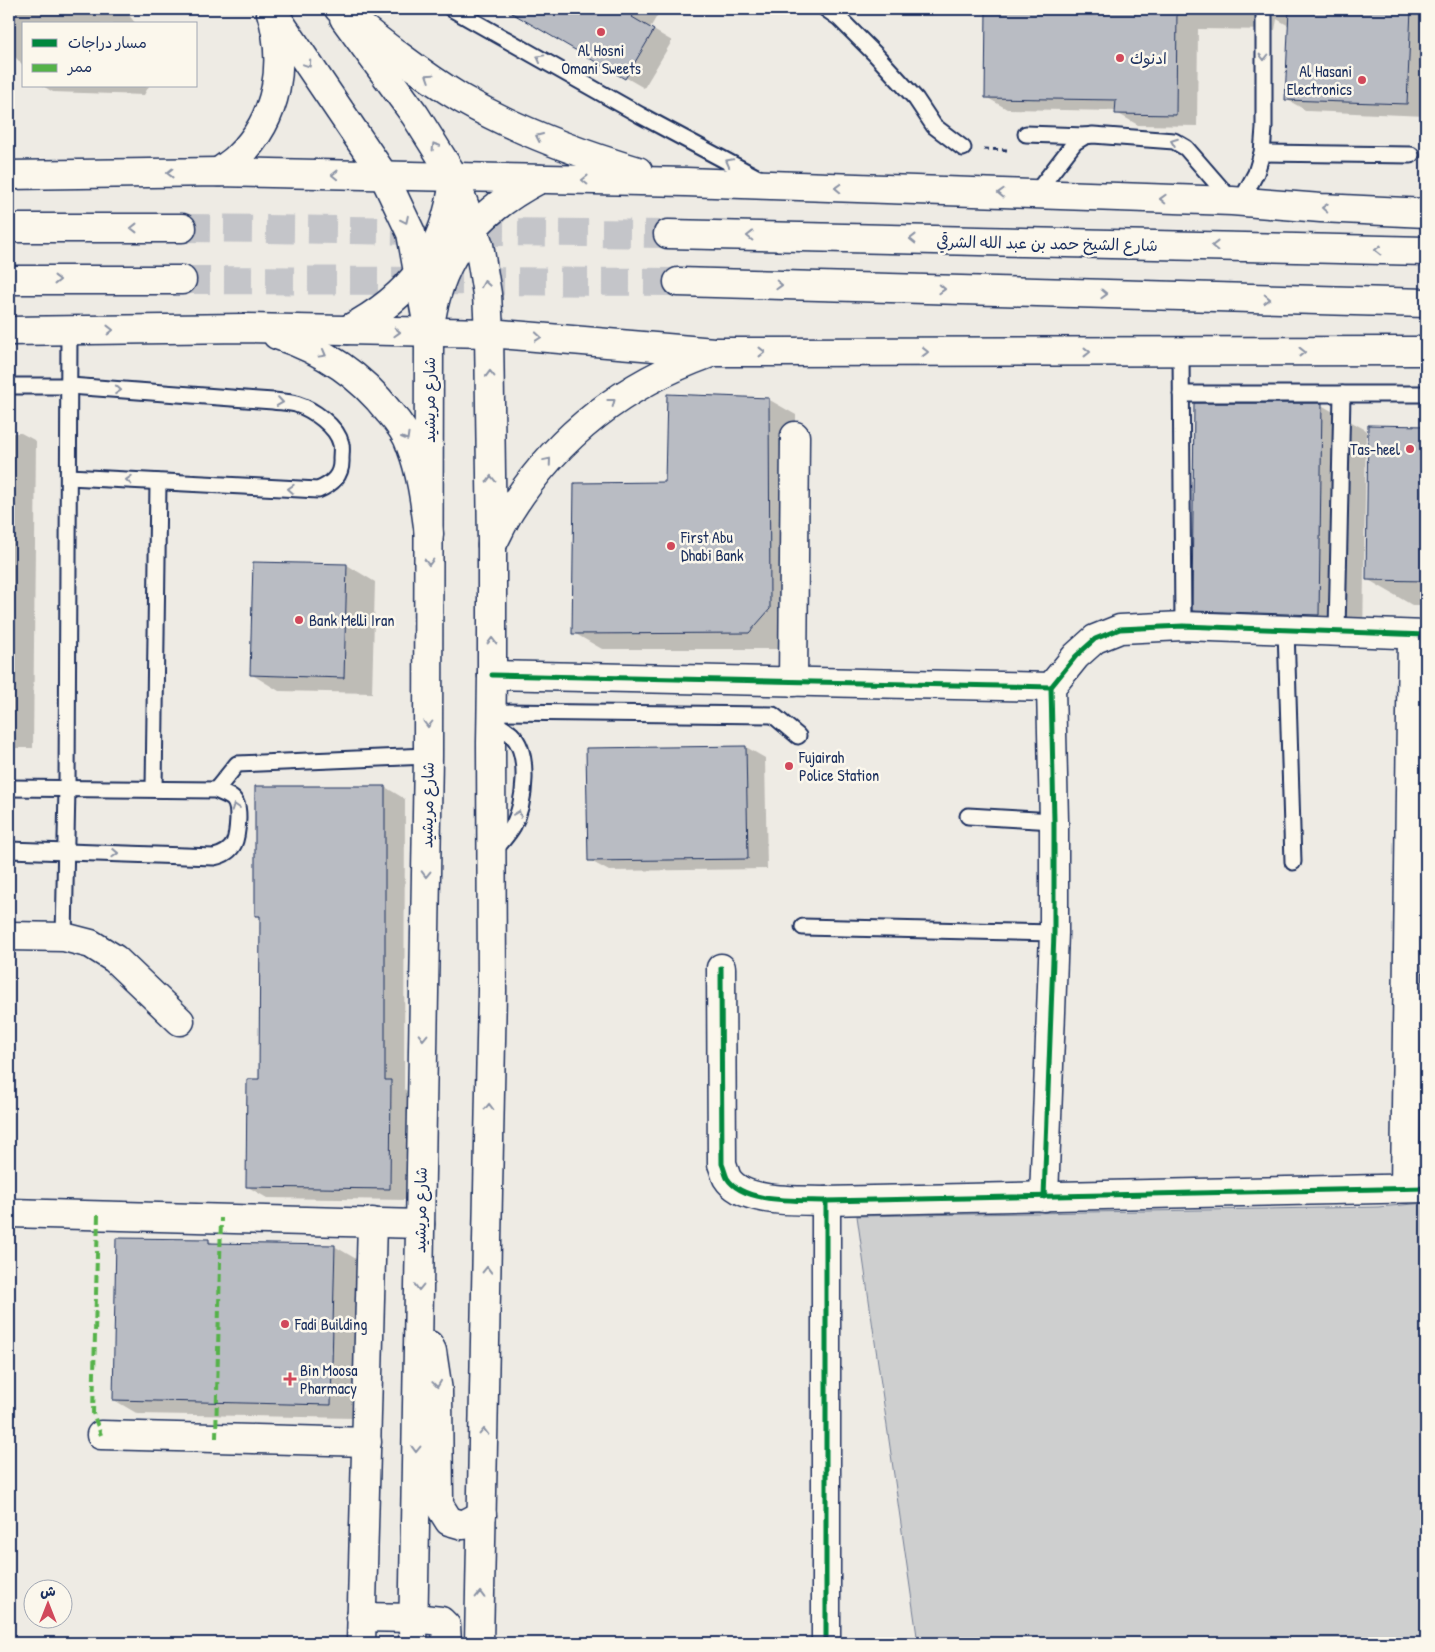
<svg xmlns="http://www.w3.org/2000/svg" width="1435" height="1652" viewBox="0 0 1435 1652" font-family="'Patrick Hand','Playpen Sans Arabic',sans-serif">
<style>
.green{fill:#cecfcf;stroke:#747f96}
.shadow{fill:#0003}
.building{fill:#b9bcc3;stroke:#1b2f5e}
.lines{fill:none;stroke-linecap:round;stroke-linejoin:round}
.trunk-tunnel{stroke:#c4c5c9;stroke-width:28;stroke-dasharray:28 14;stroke-linecap:butt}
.service-casing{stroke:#1b2f5e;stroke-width:19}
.minor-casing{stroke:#1b2f5e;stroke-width:31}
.secondary-casing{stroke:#1b2f5e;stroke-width:31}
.trunk-casing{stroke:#1b2f5e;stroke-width:31}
.path{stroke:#1b2f5e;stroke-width:3;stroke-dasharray:5 4;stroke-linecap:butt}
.service{stroke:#fbf7ec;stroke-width:15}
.minor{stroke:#fbf7ec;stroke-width:28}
.secondary{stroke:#fbf7ec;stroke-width:28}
.trunk{stroke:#fbf7ec;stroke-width:28}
.quiet{stroke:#55b248;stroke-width:4;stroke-dasharray:8 4;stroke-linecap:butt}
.cycleway-casing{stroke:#fbf7ec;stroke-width:8}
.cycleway{stroke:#00873e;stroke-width:5}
.oneway{stroke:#8b93a5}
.poi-dot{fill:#d1495b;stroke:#fbf7ec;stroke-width:2}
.labels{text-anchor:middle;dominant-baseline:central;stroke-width:5;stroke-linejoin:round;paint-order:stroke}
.poi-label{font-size:16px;fill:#1b2f5e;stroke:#fbf7ec;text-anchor:start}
.street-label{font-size:16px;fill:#1b2f5e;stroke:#fbf7ec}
</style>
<rect width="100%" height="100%" fill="#eeebe4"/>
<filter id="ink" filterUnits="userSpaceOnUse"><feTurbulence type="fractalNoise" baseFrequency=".02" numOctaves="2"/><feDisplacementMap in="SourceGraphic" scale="10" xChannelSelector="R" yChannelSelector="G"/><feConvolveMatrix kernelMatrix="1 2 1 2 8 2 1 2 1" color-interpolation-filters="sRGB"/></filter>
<g filter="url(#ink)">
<path class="green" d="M1426 1203V1643H918L857 1216 1378 1207Z"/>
<g class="shadow">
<path d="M9 9H124L136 24H24V66L9 51Z"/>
<path d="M507 9H661L650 28 672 41 644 88Z"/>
<path d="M987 9H1426V116L1307 111 1286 99 1289 26 1277 19 1275 30 1198 29 1197 126 1138 125 1117 113V111L1007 109 986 97Z"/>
<path d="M43 86H149L144 95 53 92Z"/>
<path d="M768 399 796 415 797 625 778 649H602L574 633 667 483Z"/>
<path d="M1321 405 1366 430 1363 640 1238 636 1194 610Z"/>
<path d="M1370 426 1426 427V605H1412L1367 579Z"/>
<path d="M9 433H21L36 441 33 748H9Z"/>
<path d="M255 563 347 565 375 582 372 693 279 691 251 674Z"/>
<path d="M746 747 765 758 767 869 609 871 589 860Z"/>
<path d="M256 787H385L405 799 404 1089 410 1093 409 1200 267 1198 248 1187 260 1080 261 918 256 915Z"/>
<path d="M208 1240 216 1245 334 1246 358 1260 355 1418 138 1414 114 1400Z"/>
</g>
<g class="building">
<path d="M505 9H637L632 17 654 30 625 79Z"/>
<path d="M986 9H1177L1176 115 1115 114 1116 100 985 98Z"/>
<path d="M1289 9H1411L1407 104 1285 100Z"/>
<path d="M667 394 769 398 770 609 749 633 572 634 574 483 665 482Z"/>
<path d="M1194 403H1322L1319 615 1192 611Z"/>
<path d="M1368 425 1426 426V581L1366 580Z"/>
<path d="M253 562 347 564 344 678 250 675Z"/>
<path d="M746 746 748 859 588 861 586 748Z"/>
<path d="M255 786H385V1080H391L390 1189 246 1187 247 1079H259L260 916H255Z"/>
<path d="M116 1238 209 1239V1243L335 1245 331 1405 113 1400Z"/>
</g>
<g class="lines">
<g class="trunk-tunnel">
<path d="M182 228 668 234"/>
<path d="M182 280 678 282"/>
</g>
<defs>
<g id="service">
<path d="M452 9 640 115 762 180"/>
<path d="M826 9 839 18 876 55 916 99 934 126 963 148"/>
<path d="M1026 134 1085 136"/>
<path d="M1262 153 1411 155"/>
<path d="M1035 194 1075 142 1085 136 1093 135 1174 141 1186 148 1232 201"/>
<path d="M1241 201 1256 173 1262 153 1264 128V9"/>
<path d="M1181 352 1183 626"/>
<path d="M9 386H70L273 401C280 402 288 402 296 404 312 409 337 426 341 444 342 448 341 454 341 459 342 476 332 484 318 490L69 477"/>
<path d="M1181 394H1426"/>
<path d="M1286 629 1293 862"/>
<path d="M1337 631 1342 394"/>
<path d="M491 712 773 715 798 736"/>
<path d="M491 721C497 725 505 729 511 734 531 753 525 804 513 826 508 835 500 843 494 851"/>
<path d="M9 788 216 790C221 793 229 795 233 799 238 804 238 812 238 818 237 837 237 852 214 857L9 850"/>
<path d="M154 789 158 482"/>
<path d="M216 790 237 764 428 756"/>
<path d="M968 816 1054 821"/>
<path d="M803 927 1054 933"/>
<path d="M64 937 67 788 69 330"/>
</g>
<g id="minor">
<path d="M492 675 1051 687"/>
<path d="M793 682 795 436"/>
<path d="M9 936 64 937 91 944 115 959 180 1021"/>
<path d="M721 968 722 1164C724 1168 725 1174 727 1178 743 1204 799 1200 826 1201L1426 1188"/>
<path d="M1405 1188 1412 635"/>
<path d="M1044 1197 1054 933V821L1051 687 1076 656 1095 639 1120 629 1183 626 1426 635"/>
<path d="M826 1201V1643"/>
<path d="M9 1213 420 1224"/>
<path d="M101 1435 367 1442"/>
<path d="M361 1617 414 1618"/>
<path d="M361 1643 372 1222"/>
</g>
<g id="secondary">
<path d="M271 9 384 176 411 233 429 333 428 756 413 1643"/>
<path d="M344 18 415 115 454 177 479 245 487 294 489 333 492 545V675L491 743 492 990 479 1643"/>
<path d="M431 319C443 250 480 210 540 179"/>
<path d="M347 330C410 297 446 251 454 179"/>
<path d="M429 1345 432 1351 438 1391 439 1505 449 1521 463 1525 482 1515"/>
<path d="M414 1618 441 1621 446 1626 447 1643"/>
</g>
<g id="trunk">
<path d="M339 9C379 41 419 73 462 99 518 131 577 153 638 171"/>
<path d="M219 172C225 167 232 163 237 158 279 118 287 62 270 9"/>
<path d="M9 175 219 172 686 182 1232 201 1321 208 1426 213"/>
<path d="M9 228H182"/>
<path d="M668 234 1426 251"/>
<path d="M9 280H182"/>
<path d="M678 282 1426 303"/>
<path d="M9 331 244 328 489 333 714 352 1426 351"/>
<path d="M277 335C322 350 360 374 389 412 398 422 407 434 411 447 422 475 425 505 429 534"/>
<path d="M492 545C498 534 503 522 510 511 557 436 625 384 708 354"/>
</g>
</defs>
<use href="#service" class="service-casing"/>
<use href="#minor" class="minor-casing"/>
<use href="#secondary" class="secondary-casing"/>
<use href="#trunk" class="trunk-casing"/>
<path class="path" d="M984 149 1008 150"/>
<use href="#service" class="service"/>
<use href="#minor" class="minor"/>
<use href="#secondary" class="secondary"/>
<use href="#trunk" class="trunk"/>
<g class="quiet">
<path d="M98 1215 93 1413 101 1435"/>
<path d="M216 1438 221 1218"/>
</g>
<defs>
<g id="cycleway">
<path d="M492 675 1051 687"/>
<path d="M721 968 722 1164C724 1168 725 1174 727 1178 743 1204 799 1200 826 1201L1426 1188"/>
<path d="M1044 1197 1054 933V821L1051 687 1076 656 1095 639 1120 629 1183 626 1426 635"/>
<path d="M826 1201V1643"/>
</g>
</defs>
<use href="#cycleway" class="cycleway-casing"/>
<use href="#cycleway" class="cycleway"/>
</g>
<defs><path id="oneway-chevron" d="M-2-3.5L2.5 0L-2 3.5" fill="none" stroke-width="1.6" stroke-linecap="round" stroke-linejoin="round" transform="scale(1.25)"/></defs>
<g class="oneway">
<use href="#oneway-chevron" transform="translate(1264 57) rotate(90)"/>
<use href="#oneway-chevron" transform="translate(540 58) rotate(-151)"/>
<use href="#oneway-chevron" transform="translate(308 64) rotate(56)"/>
<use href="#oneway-chevron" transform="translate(429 77) rotate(-147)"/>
<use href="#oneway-chevron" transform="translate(539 137) rotate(-155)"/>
<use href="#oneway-chevron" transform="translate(1174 142) rotate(-159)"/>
<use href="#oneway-chevron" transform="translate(435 146) rotate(-122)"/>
<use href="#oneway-chevron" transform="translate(729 162) rotate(-152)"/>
<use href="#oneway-chevron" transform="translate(170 173) rotate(179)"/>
<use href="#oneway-chevron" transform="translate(335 175) rotate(-179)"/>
<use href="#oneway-chevron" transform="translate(585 180) rotate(-179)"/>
<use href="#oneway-chevron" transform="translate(838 188) rotate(-178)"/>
<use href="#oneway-chevron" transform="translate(1001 193) rotate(-178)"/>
<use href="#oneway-chevron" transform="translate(1163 199) rotate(-178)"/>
<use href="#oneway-chevron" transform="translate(1325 208) rotate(-177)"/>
<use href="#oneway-chevron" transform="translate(405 220) rotate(64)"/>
<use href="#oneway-chevron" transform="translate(134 228) rotate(180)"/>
<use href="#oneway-chevron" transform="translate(750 236) rotate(-179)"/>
<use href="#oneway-chevron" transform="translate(913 239) rotate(-179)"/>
<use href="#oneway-chevron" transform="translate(1215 246) rotate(-179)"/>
<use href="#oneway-chevron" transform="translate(1378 250) rotate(-179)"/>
<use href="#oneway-chevron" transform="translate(57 280)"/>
<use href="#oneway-chevron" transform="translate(485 284) rotate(-99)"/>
<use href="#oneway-chevron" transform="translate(779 285) rotate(2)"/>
<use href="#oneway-chevron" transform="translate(942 289) rotate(2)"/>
<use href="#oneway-chevron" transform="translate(1104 294) rotate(2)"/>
<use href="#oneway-chevron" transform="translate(1267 299) rotate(2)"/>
<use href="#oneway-chevron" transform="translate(110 330) rotate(-1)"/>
<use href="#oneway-chevron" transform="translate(397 332) rotate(2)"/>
<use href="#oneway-chevron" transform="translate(538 337) rotate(5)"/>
<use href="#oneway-chevron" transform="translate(762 352)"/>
<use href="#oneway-chevron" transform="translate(925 352)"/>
<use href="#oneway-chevron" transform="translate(1087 352)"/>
<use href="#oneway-chevron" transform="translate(1302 352)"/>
<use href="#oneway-chevron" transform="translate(323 354) rotate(29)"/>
<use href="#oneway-chevron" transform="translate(490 374) rotate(-91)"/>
<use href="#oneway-chevron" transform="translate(118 390) rotate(4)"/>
<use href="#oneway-chevron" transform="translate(280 402) rotate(8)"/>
<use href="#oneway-chevron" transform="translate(612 402) rotate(-37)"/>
<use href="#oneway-chevron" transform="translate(406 437) rotate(60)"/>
<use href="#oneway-chevron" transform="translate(548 461) rotate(-50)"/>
<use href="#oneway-chevron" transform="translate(491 479) rotate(-91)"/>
<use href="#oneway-chevron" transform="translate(129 480) rotate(-177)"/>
<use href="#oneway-chevron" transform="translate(291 489) rotate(-177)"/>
<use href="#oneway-chevron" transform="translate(429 562) rotate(90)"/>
<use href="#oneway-chevron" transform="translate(492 641) rotate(-90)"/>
<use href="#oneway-chevron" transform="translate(428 724) rotate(90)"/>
<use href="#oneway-chevron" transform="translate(235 807) rotate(-108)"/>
<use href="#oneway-chevron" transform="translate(518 814) rotate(-69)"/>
<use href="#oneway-chevron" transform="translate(115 853) rotate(2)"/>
<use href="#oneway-chevron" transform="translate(426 874) rotate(91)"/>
<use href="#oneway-chevron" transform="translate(423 1037) rotate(91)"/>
<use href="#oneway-chevron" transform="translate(489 1107) rotate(-89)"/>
<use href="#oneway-chevron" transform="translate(487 1270) rotate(-89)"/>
<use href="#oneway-chevron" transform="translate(419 1287) rotate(91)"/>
<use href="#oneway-chevron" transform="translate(437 1384) rotate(82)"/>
<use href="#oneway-chevron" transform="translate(484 1432) rotate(-89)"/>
<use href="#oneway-chevron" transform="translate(416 1449) rotate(91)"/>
<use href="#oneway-chevron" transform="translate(480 1595) rotate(-89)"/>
</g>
</g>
<g class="poi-dot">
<circle cx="601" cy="32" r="5"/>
<circle cx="1120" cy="58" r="5"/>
<circle cx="1362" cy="80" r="5"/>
<circle cx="1410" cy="449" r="5"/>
<circle cx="671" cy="546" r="5"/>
<circle cx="299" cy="620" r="5"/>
<circle cx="789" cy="766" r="5"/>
<circle cx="285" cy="1324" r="5"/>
<path d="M287.5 1371.5h5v5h5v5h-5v5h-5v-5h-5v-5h5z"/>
</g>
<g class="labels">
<g class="poi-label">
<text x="601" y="50" text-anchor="middle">Al Hosni<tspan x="601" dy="18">Omani Sweets</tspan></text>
<text x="1130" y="58">ادنوك</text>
<text x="1352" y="71" text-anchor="end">Al Hasani<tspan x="1352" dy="18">Electronics</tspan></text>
<text x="1400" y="449" text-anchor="end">Tas-heel</text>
<text x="681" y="537">First Abu<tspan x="681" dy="18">Dhabi Bank</tspan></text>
<text x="309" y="620">Bank Melli Iran</text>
<text x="799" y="757">Fujairah<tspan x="799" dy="18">Police Station</tspan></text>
<text x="295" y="1324">Fadi Building</text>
<text x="300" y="1370">Bin Moosa<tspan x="300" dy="18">Pharmacy</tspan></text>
</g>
<g class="street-label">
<text transform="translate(1047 243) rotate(1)">شارع الشيخ حمد بن عبد الله الشرقي</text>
<text transform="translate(429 400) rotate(-90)">شارع مريشيد</text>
<text transform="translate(427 805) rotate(-89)">شارع مريشيد</text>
<text transform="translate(420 1210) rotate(-89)">شارع مريشيد</text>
</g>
</g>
<rect width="1435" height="1652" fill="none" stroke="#fbf7ec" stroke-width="30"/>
<rect x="15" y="15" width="1405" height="1622" fill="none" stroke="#1b2f5e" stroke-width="2" filter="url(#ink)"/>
<rect x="22" y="22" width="175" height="65" fill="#fbf7ec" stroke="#a1a7b3"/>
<rect x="32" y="39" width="25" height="8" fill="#00873e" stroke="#a1a7b3"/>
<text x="68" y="48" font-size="15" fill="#1b2f5e">مسار دراجات</text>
<rect x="32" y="64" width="25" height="8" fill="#55b248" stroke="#a1a7b3"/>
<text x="68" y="72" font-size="15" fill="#1b2f5e">ممر</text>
<g transform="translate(48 1604)"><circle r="24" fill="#fbf7ec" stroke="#a1a7b3"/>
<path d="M0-4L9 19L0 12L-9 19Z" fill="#d1495b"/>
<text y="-8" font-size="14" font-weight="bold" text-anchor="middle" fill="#1b2f5e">ش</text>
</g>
</svg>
